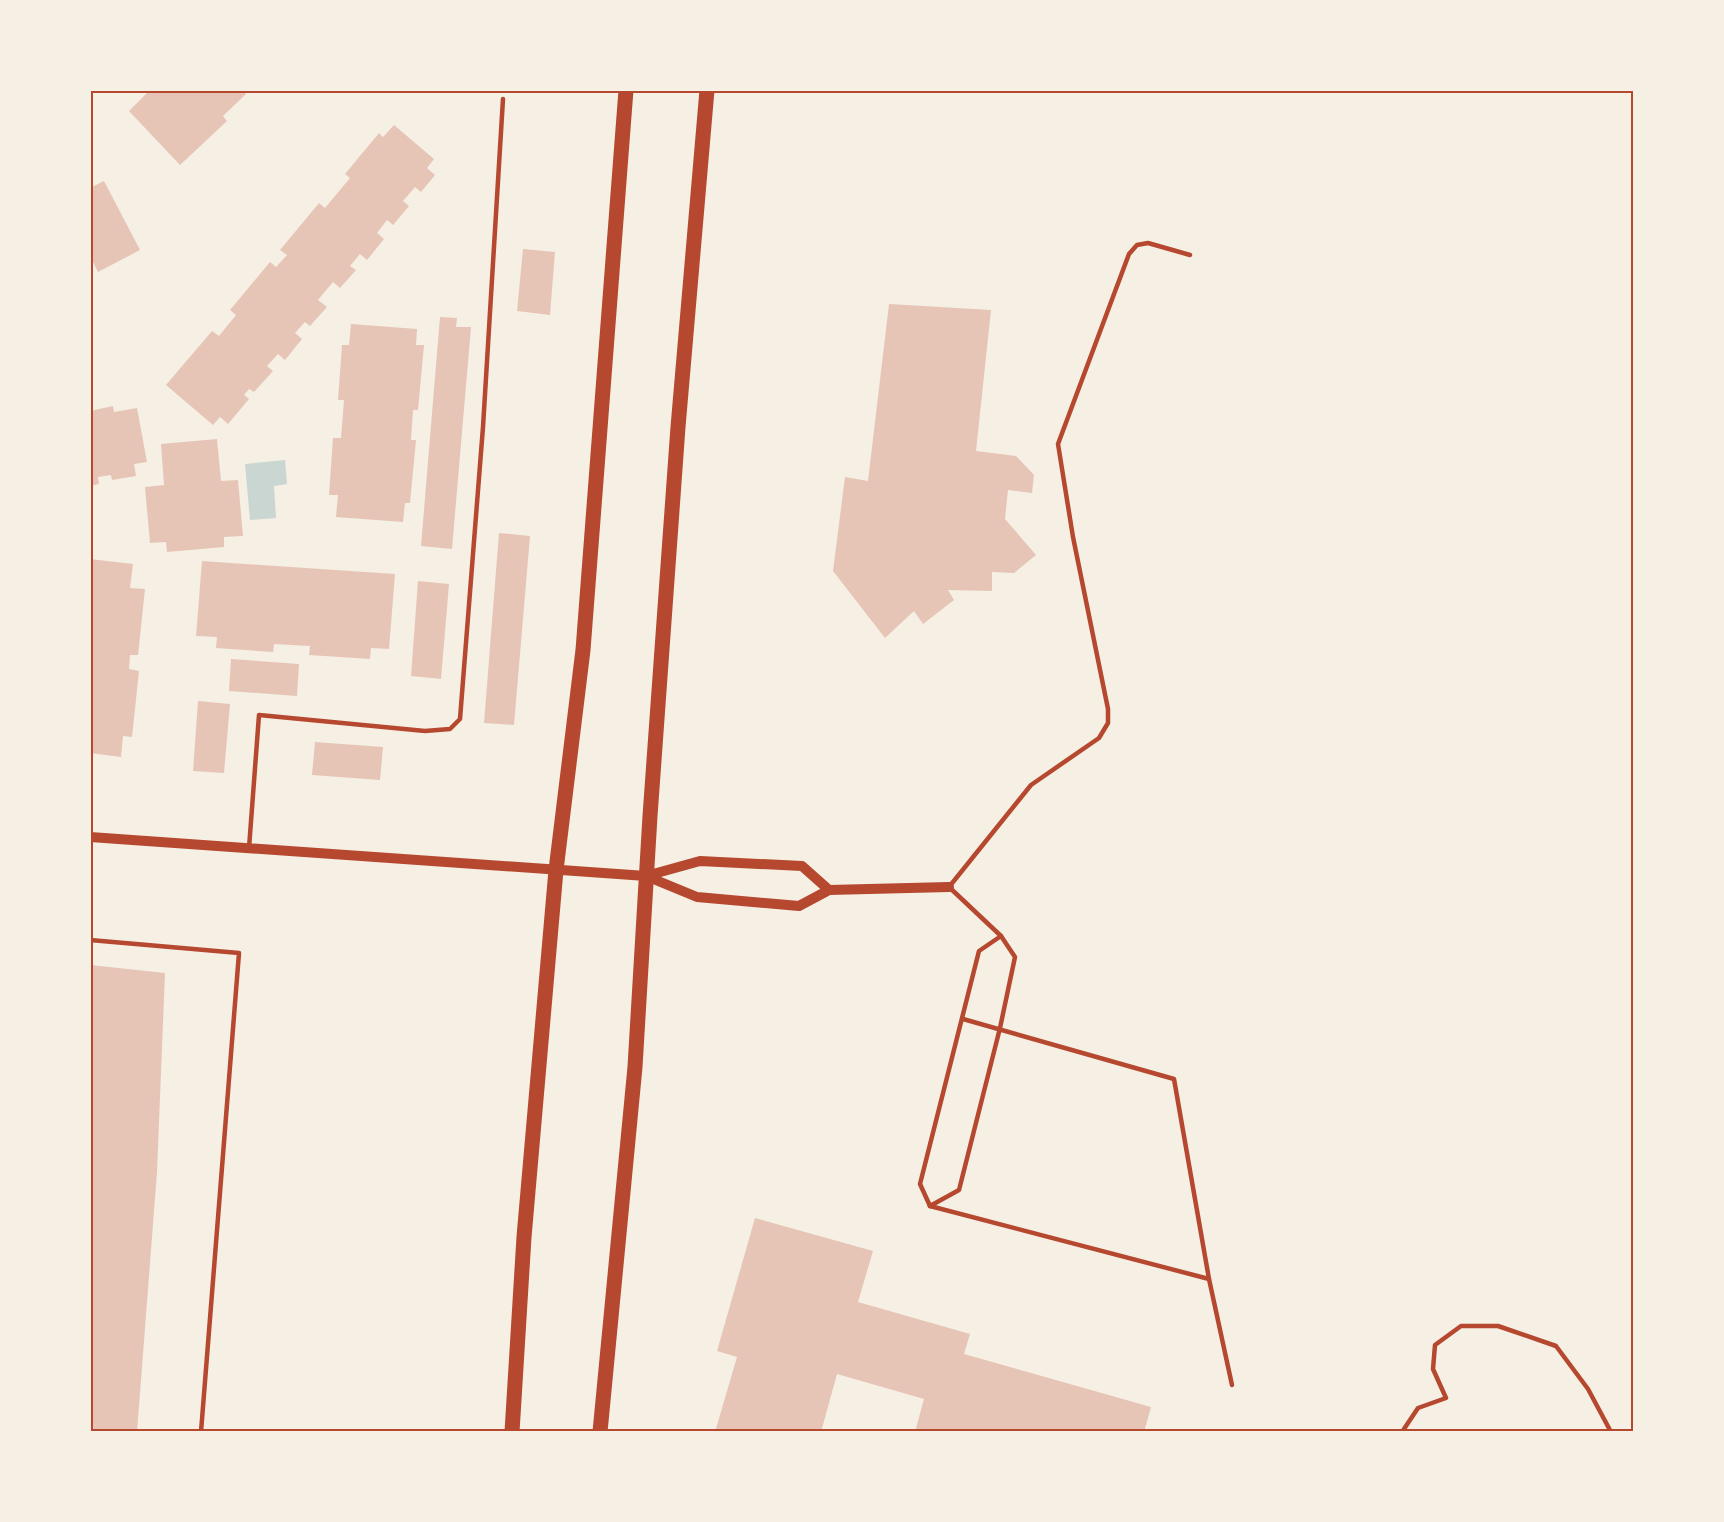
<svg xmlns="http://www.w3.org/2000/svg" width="1724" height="1522" viewBox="0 0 1724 1522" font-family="Barlow,sans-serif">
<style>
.water{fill:#c9d6d2}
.building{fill:#e6c5b7}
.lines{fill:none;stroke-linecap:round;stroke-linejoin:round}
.service{stroke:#b5482f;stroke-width:4.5}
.tertiary{stroke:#b5482f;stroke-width:10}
.primary{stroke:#b5482f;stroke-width:15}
.neatline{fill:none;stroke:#b5482f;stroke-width:2}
</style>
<rect width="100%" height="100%" fill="#f6efe4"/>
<path class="water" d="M285 460 287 484 274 486 276 518 250 520 245 464Z"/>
<g class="building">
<path d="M150 90H242L246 94 223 116 227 121 180 165 129 111Z"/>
<path d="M394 125 434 159 427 168 435 175 421 192 415 187 403 201 409 206 393 225 387 220 377 233 384 239 367 260 360 254 350 266 356 270 340 288 333 282 318 300 327 307 310 326 305 322 295 333 302 339 285 360 278 354 267 366 273 371 254 392 249 389 244 395 249 399 228 424 220 417 213 425 166 385 212 331 219 336 236 315 230 310 270 262 276 267 287 255 280 250 319 203 325 208 350 178 345 174 379 133 383 137Z"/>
<path d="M104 181 140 250 98 272 90 256V188Z"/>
<path d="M523 249 555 252 550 315 517 311Z"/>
<path d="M889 304 991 310 976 451 1016 456 1034 475 1032 493 1008 490 1005 519 1036 555 1014 573 992 572V591L948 590 954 600 923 624 914 611 885 638 833 571 845 477 868 481Z"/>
<path d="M440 317 457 318 456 327H471L452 549 421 546Z"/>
<path d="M351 324 417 329 416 345H424L418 410H413L411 440H416L410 503H405L403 522 336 517 338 495H329L333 438H341L344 400H338L342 345H349Z"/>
<path d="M113 406 114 412 137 408 147 462 134 464 136 476 112 480 111 475 98 477 99 484 90 486V411Z"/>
<path d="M217 439 221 481 238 480 243 536 224 537V547L167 552 166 542 150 543 145 487 164 485 161 444Z"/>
<path d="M499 533 530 536 514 725 484 723Z"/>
<path d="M90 559 133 564 130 588 145 589 138 655H130L129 669 139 671 132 737 123 736 121 757 90 753Z"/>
<path d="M202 561 395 574 389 649 371 648 370 659 309 655 310 646 274 644 273 652 216 648 217 637 196 636Z"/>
<path d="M418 581 449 584 441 679 411 676Z"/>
<path d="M231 659 299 664 297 696 229 691Z"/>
<path d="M198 701 230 704 224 773 193 771Z"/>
<path d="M315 742 383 747 380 780 312 775Z"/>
<path d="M90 965 165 973 157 1172 137 1432H90Z"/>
<path d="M755 1218 873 1251 858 1302 970 1334 964 1354 1151 1407 1144 1432H915L924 1399 837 1374 821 1432H715L737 1357 717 1351Z"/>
</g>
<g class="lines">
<g class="service">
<path d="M249 848 259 715 425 731 450 729 460 719 483 427 503 99"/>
<path d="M90 940 239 953 201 1432"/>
<path d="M930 1206 959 1190 1000 1028 1015 957 1001 936 949 887 1031 785 1099 738 1108 723V709L1073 537 1058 444 1129 254 1137 245 1148 243 1190 255"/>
<path d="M930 1206 1209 1279 1174 1079 963 1019"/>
<path d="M930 1206 920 1184 979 951 1001 936"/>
<path d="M1209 1279 1232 1385"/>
<path d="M1402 1432 1418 1408 1446 1398 1433 1369 1435 1345 1461 1326H1498L1556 1346 1588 1389 1611 1432"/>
</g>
<g class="tertiary">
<path d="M90 837 646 876 700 861 802 866 829 890"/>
<path d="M646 876 697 897 799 906 829 890 949 887"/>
</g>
<g class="primary">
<path d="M512 1432 524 1237 556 870 583 650 626 90"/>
<path d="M600 1432 635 1067 650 816 678 427 707 90"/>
</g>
</g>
<rect width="1724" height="1522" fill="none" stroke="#f6efe4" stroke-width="183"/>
<rect x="92" y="92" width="1540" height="1338" class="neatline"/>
</svg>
